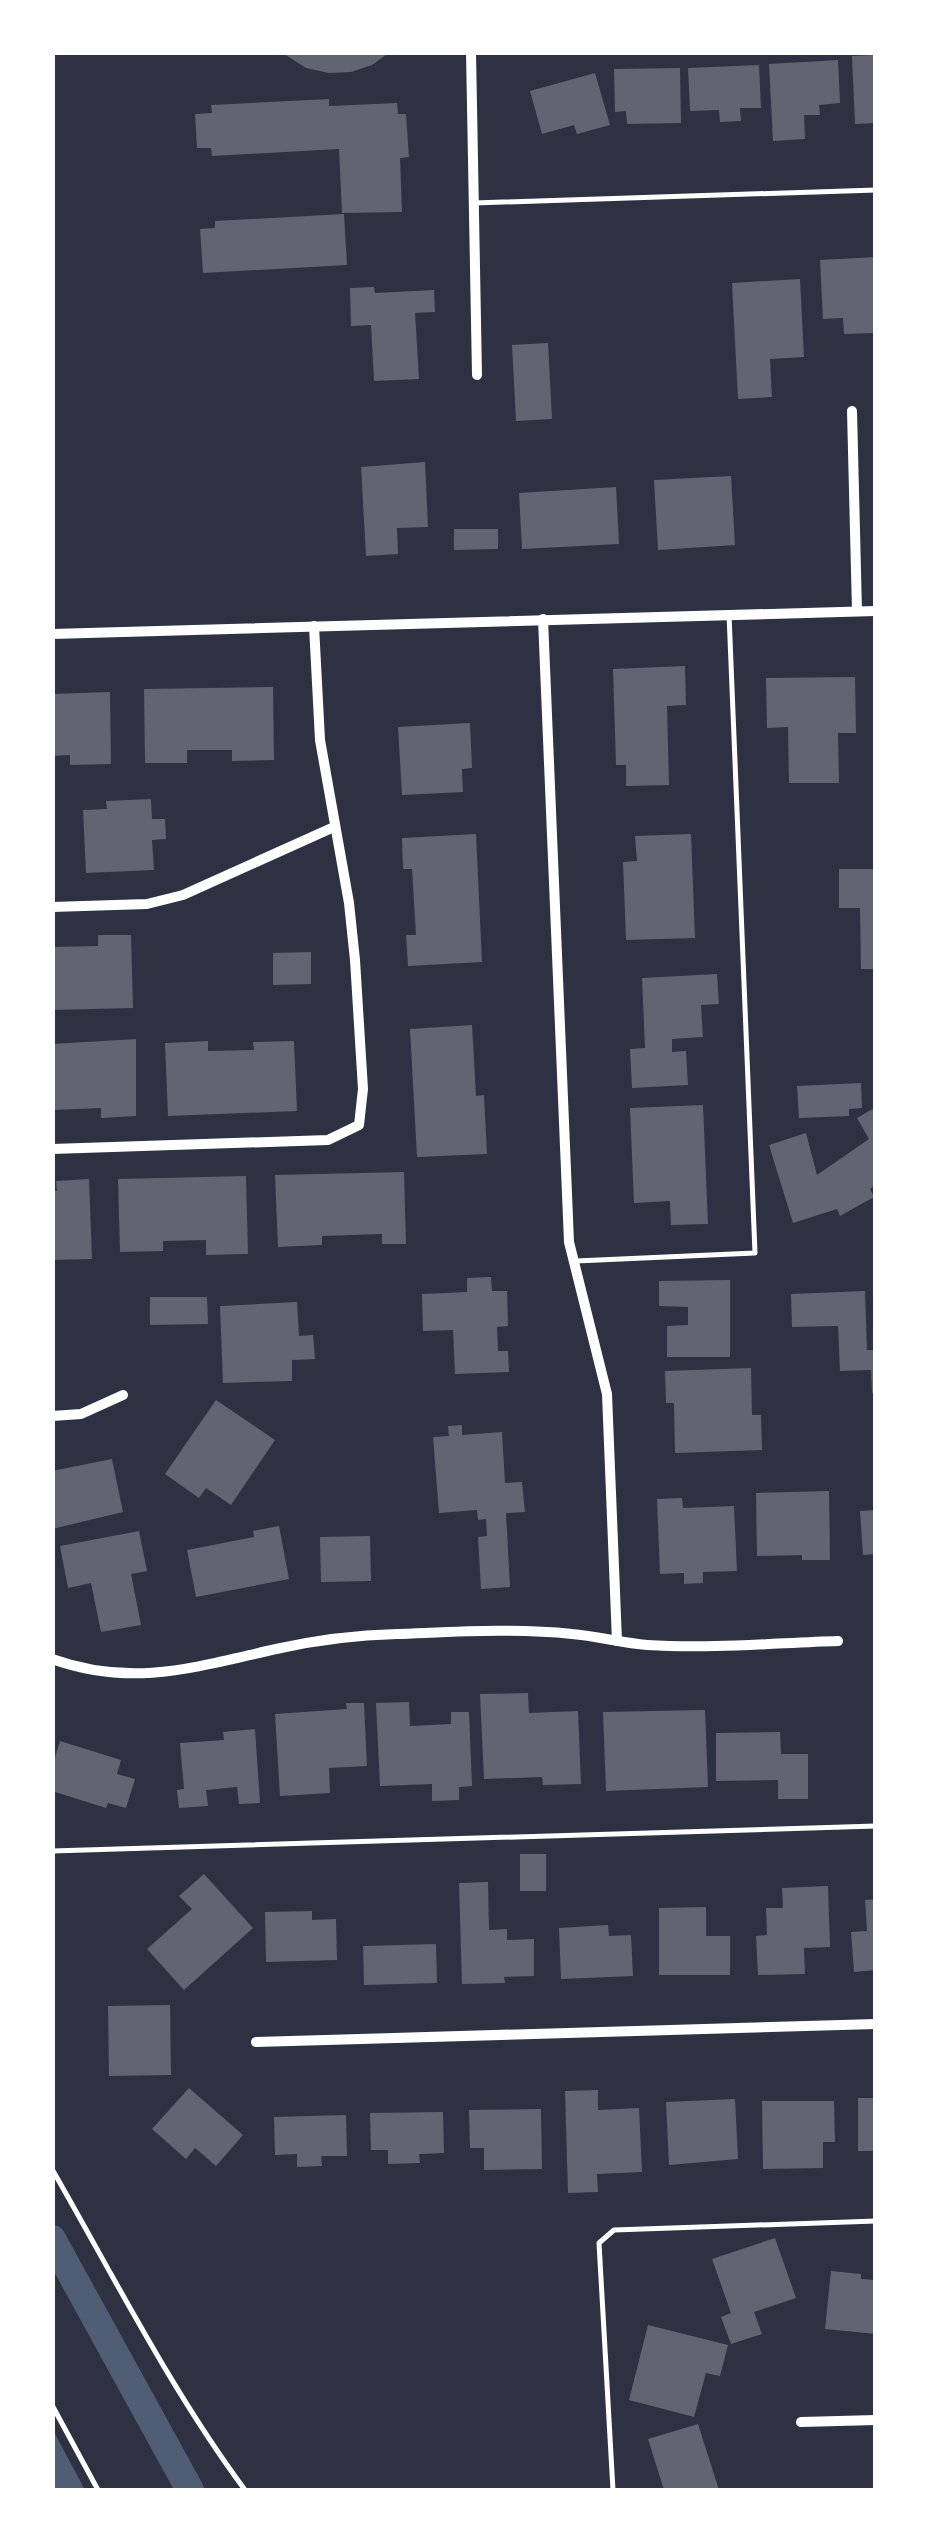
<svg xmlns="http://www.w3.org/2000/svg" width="928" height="2543" viewBox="0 0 928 2543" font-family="'Playfair Display',serif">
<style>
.water{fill:#4f5d75}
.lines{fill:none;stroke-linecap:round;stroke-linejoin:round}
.canal{stroke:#4f5d75;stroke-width:28}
.building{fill:#626471}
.path{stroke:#fff;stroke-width:5}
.service{stroke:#fff;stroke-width:5}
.minor{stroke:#fff;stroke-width:10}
</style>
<rect width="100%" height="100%" fill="#2d3142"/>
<path class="water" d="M53 2430 85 2490H53Z"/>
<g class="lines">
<path class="canal" d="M52 2239 190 2490"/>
</g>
<g class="building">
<path d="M281 52H390L372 65 351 72 329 73 306 68Z"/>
<path d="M876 55V123L855 124 852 56Z"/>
<path d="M838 60 840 103 819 105 820 115H804L805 139 773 141 769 64Z"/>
<path d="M759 65 761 108H740L741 121 720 122 719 110 690 111 688 68Z"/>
<path d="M680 68 681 123 627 124 626 111 615 112 614 69Z"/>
<path d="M595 73 610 125 577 134 574 125 542 134 530 91Z"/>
<path d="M329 99V106L397 103 398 114H406L409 157 400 158 402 212 342 213 339 149 212 156 211 148H197L195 114 212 113 211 105Z"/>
<path d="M344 214 347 265 203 273 200 229 215 228V221Z"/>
<path d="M876 257V333L844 334 843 318 823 319 820 260Z"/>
<path d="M800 279 804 357 770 359 772 397 738 399 732 283Z"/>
<path d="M374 287 375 293 434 290 435 312 415 313 419 379 374 381 371 325 351 326 350 288Z"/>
<path d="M548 343 552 419 516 421 512 345Z"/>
<path d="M425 462 428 527 397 528 398 554 366 556 361 467Z"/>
<path d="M731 476 735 545 658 550 654 480Z"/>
<path d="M616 487 619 544 522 549 519 493Z"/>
<path d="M454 529H498V549L454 550Z"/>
<path d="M685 666 686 705 667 706 669 785 626 786V765H616L613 669Z"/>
<path d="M855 677 856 733H838L839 783H789L788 727 767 728 766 678Z"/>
<path d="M273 687 274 760 232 761V750H187V763H145L144 689Z"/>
<path d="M110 692 111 764 70 765V755L52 756V694Z"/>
<path d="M470 723 472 768 462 769 463 792 402 795 398 727Z"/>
<path d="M151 799 152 819H165L166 839 152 840 154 870 86 873 83 810 107 809 106 801Z"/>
<path d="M476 834 482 962 408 966 406 935H416L412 869H403L402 838Z"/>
<path d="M691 834 695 938 626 940 623 862 637 861 635 836Z"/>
<path d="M839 869H876V969H861L860 908H839Z"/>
<path d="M98 935H131L133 1008 52 1010V947L98 946Z"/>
<path d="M311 952V984L273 985V953Z"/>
<path d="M717 974 719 1004 701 1005 703 1037 672 1039V1052L686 1051 688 1085 632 1088 630 1049 645 1048 642 978Z"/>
<path d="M472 1025 476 1096 484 1095 487 1154 417 1157 410 1029Z"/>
<path d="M136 1039V1116L101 1118V1108L52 1110V1044Z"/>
<path d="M208 1041V1051L254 1050 253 1042 294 1041 297 1111 168 1116 165 1043Z"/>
<path d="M861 1083 862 1108 849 1109V1116L799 1118 797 1086Z"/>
<path d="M703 1105 708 1224 671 1225 670 1201 634 1203 630 1108Z"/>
<path d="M876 1107V1185L870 1189 874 1197 840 1216 837 1209 793 1223 769 1145 806 1133 817 1175 869 1139 857 1118Z"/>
<path d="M404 1172 406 1244H382V1234L322 1236V1245L278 1247 275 1175Z"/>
<path d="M246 1176 248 1254 206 1255V1240L163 1241V1251L120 1252 118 1179Z"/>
<path d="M89 1179 92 1259 52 1260V1191H57L56 1181Z"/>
<path d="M491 1277 492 1291H507L508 1326 497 1327 498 1351H508L509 1372 455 1374 453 1330 423 1331 422 1294 467 1292V1278Z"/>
<path d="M730 1280V1357H667V1326L688 1325V1307L659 1306V1281Z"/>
<path d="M865 1291 867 1350H876V1393H872L871 1370 840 1371 838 1326 792 1327 791 1294Z"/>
<path d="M150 1297H207L208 1324 150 1325Z"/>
<path d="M297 1302 299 1336 313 1335 315 1359 292 1360V1381L223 1383 220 1306Z"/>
<path d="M751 1368 752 1415H761L762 1450 675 1453 674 1403H666L665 1371Z"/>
<path d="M216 1400 275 1440 231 1505 206 1488 199 1498 165 1474Z"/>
<path d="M462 1425V1435L502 1432 505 1483 522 1482 525 1512 506 1513 510 1587 481 1589 478 1537 487 1536 486 1519 478 1520 477 1510 439 1513 433 1437 449 1436 448 1426Z"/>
<path d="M112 1459 123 1512 52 1529V1471Z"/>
<path d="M829 1491 830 1560H802V1555L757 1556 756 1493Z"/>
<path d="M682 1498 683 1508 734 1506 737 1571 703 1572V1583L684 1584V1573L660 1574 657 1499Z"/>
<path d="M876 1510V1554L863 1555 860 1511Z"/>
<path d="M279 1526 289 1579 196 1597 187 1550 254 1537 253 1531Z"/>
<path d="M139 1531 147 1571 131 1574 141 1625 101 1632 91 1583 68 1588 60 1546Z"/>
<path d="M370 1536 371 1581 321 1582 320 1537Z"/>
<path d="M528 1693 529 1713 578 1711 581 1784 543 1785 542 1777 484 1779 480 1694Z"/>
<path d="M409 1702 410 1726 451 1724V1712H469L472 1786 459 1787V1800L432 1801V1784L380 1786 376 1703Z"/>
<path d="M346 1703H364L367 1766 329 1768 330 1793 280 1796 275 1714 347 1709Z"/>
<path d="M705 1710 708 1787 606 1791 603 1712Z"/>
<path d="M255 1729 260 1803 239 1804 237 1787 206 1790 208 1806 179 1808 177 1790 184 1789 180 1743 224 1740 223 1732Z"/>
<path d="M780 1732 781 1754H808V1799H778V1780L716 1781V1733Z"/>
<path d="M60 1741 121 1760 117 1774 135 1779 126 1808 108 1803 106 1808 52 1791V1767Z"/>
<rect x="520" y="1854" width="26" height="37"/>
<path d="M204 1874 253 1928 184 1990 147 1949 192 1909 179 1896Z"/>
<path d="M488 1882 489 1930 507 1929V1940L534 1939V1976L504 1977 505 1983 462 1984 459 1883Z"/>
<path d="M828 1886 830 1947 804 1948 805 1974 758 1975 756 1936 767 1935 766 1908H783L782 1888Z"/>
<path d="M876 1899V1970L854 1972 851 1932 867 1931 865 1900Z"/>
<path d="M706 1907V1936H730V1975H659V1908Z"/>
<path d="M312 1911V1920L336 1919 337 1960 266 1962 265 1912Z"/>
<path d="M608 1925 609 1936 631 1935 633 1976 561 1979 559 1928Z"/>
<path d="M436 1944 437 1983 364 1985 363 1946Z"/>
<path d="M170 2005 171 2075 109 2076 108 2006Z"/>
<path d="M189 2088 243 2135 216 2166 195 2148 186 2159 152 2129Z"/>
<path d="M598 2090V2110L639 2108 642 2172 597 2174 598 2192 568 2193 565 2091Z"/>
<rect x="858" y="2098" width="18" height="53"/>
<path d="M735 2099 738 2159 669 2165 666 2102Z"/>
<path d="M762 2101H834L835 2142H823V2168L763 2169Z"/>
<path d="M541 2109 542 2169 484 2170V2148H470L469 2110Z"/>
<path d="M443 2112 444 2153 419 2154 420 2163 388 2164V2150H371L370 2113Z"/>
<path d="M346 2115 347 2156H321L322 2166 297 2167V2154L275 2155 274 2117Z"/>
<path d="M775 2238 796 2298 754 2312 762 2334 731 2344 721 2317 731 2313 712 2259Z"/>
<path d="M831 2271 861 2274V2279L876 2280V2334L825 2329Z"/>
<path d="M648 2325 728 2345 720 2376 706 2373 694 2417 629 2400Z"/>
<path d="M698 2424 719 2490H664L648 2439Z"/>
</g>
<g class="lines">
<g class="path">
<path d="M52 2169C114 2277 171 2390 245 2490"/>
<path d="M52 2405 98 2490"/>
</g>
<g class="service">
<path d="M474 203 876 190"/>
<path d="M576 1261 755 1253 729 614"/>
<path d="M52 1851 876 1826"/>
<path d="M613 2490 599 2243 614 2230 876 2221"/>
</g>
<g class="minor">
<path d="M471 52 477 375"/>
<path d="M852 411 857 611"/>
<path d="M543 619 569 1242 607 1394 617 1641"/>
<path d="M52 634 876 611"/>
<path d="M52 907 147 904 183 895 334 827"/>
<path d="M52 1149 328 1140 359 1125 363 1089 355 960 349 903 320 740 314 626"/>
<path d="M52 1416 81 1414 123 1395"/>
<path d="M52 1659C133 1688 196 1667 276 1649 316 1640 356 1635 397 1634 454 1632 514 1628 572 1634 597 1636 622 1643 647 1645 710 1649 775 1643 838 1641"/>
<path d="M256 2042 876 2024"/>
<path d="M801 2422 876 2420"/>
</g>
</g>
<rect width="928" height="2543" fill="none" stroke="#ffffff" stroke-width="110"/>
</svg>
